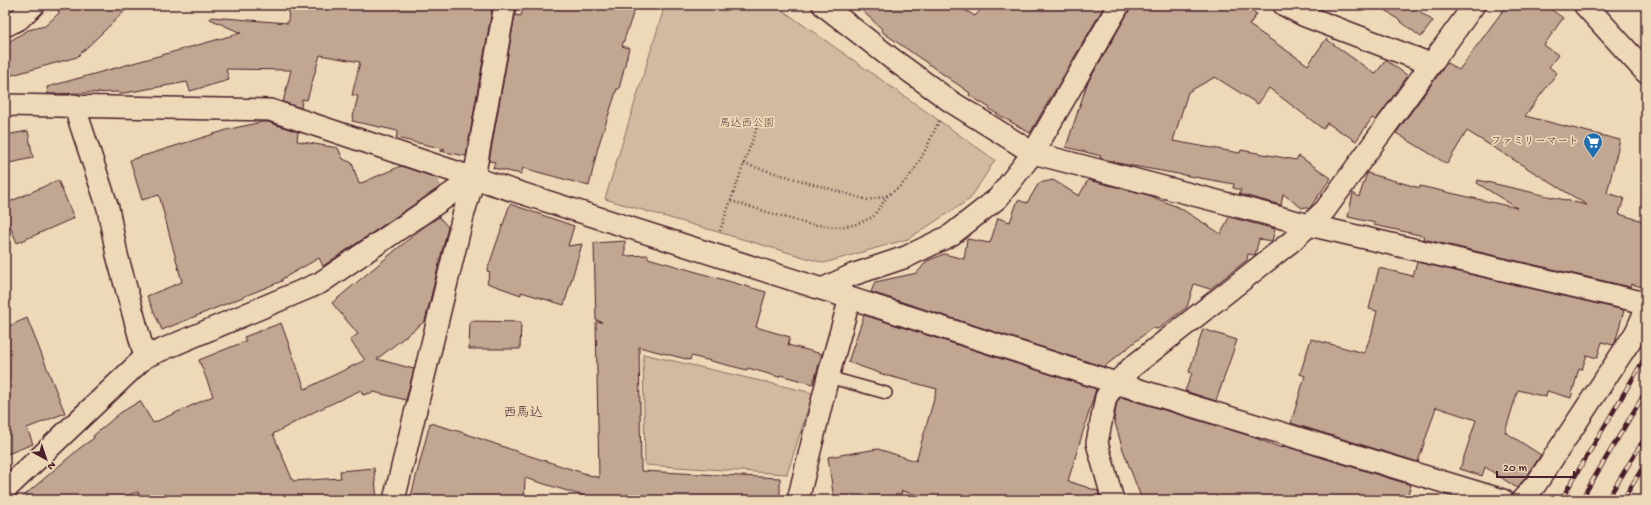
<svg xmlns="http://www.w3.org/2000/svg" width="1651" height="505" viewBox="0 0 1651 505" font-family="'Gochi Hand','Klee One',sans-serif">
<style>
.green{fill:#d2baa0;stroke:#8e6c66}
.building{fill:#c1a792;stroke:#4a1f2b}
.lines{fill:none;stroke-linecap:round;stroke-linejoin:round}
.service-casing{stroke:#4a1f2b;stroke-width:14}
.minor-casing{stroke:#4a1f2b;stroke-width:24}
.tertiary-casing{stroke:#4a1f2b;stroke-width:25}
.path{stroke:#4a1f2b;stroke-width:2.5;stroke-dasharray:1 3;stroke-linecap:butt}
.service{stroke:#edd8b7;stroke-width:11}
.minor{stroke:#edd8b7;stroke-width:21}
.tertiary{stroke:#edd8b7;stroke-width:22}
.rail-casing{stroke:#4a1f2b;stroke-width:4.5}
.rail{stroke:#edd8b7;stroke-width:3;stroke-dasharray:9;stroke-linecap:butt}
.labels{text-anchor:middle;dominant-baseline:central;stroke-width:3.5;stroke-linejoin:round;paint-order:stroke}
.park-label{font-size:11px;fill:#653e42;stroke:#edd8b7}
.poi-label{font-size:11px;fill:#4a1f2b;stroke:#edd8b7;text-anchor:end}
.quarter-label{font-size:13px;fill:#4a1f2b;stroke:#edd8b7}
</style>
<rect width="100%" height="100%" fill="#edd8b7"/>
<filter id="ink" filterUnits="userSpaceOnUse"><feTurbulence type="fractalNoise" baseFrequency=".025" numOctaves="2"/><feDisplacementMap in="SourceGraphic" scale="8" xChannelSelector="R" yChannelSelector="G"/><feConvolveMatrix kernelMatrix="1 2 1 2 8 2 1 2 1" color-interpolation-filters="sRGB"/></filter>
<g filter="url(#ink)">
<g class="green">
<path d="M665 5H775L995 160 970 199 908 239 824 263 605 199Z"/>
<path d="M643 354 813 393 787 474 645 465Z"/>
</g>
<g class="building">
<path d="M58 5H131L77 57 5 77V44L28 30 45 26 59 13Z"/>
<path d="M289 5H467L492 10 466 156 440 151 445 149 396 138 398 131 352 121 358 96 352 95 360 62 320 55 307 100 302 99 301 108 283 102 291 70 226 69 229 80 190 91 187 82 119 94 118 92 48 94 47 87 241 33 210 19 211 17 288 23Z"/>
<path d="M524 5H636L622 46 629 48 619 89H617L598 147 589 186 523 168 521 174 493 168 495 162 489 161 515 15 521 16Z"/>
<path d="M856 5H956L975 16 985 5H1105L1030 133 989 109 990 108 969 95 970 93 881 31 882 29Z"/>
<path d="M1131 5H1243L1257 14 1249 25 1308 65 1326 39 1375 74 1386 60 1408 76 1376 120 1372 118 1356 141 1327 123 1323 129 1269 88 1258 104 1215 77 1188 92 1173 141 1240 153 1241 150 1296 160 1299 156 1331 178 1309 209 1305 207 1302 208 1283 194 1281 205 1239 194 1241 190 1233 188 1234 184 1122 164 1100 158 1101 156 1066 147 1087 84 1129 11Z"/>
<path d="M1379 5H1411L1433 21 1421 37Z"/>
<path d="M1507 5H1545L1563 18 1544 45 1558 55 1549 67 1557 73 1525 116 1620 140 1607 193 1624 198 1619 214 1646 222V288L1631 284 1630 287 1423 239 1424 236 1374 225 1375 223 1348 217 1353 193 1359 197 1367 173 1420 188V186L1517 208 1477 183 1478 180 1587 205 1467 131 1447 164 1396 133 1447 63 1459 70Z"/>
<path d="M262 122H268L298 132 297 141 338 148 343 159 352 163 359 184 401 166 437 178 440 187 323 266 319 258 282 279V281L162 330 147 296 182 282 159 195 142 200 130 160 230 129Z"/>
<path d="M28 131 33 158 5 164V135Z"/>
<path d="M58 180 74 218 17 243 5 214V204Z"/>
<path d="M1053 180 1079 196 1088 180 1148 195 1180 208 1221 234 1229 217 1275 229 1272 241 1259 239 1255 255 1248 254 1247 260 1210 289 1194 284 1187 307 1158 329 1152 328 1104 367 871 292 875 282 917 273 927 261 944 254 964 259 967 239 990 243 998 218 1010 222 1018 200 1027 203 1039 183Z"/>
<path d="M510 204 574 226 568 246 582 244 564 305 521 292V295L487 283 490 272 487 271Z"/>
<path d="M439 217 448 227 425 321 377 359 414 369 406 400 374 392 363 395 361 390 314 412 273 434 293 481 341 478 340 471 374 468 377 500H139L138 492 111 500H19L80 448 94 438 93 436 120 413 140 401 153 423 213 396 199 360 246 341 244 337 281 323 305 389 365 360 350 340 358 334 332 303 421 229Z"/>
<path d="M625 241V256L648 255V258L766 292 756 327 790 337 788 345 822 354 813 384 780 375 779 377 748 368 747 370 691 356 690 360 639 347 641 471 780 478V500H587V497L525 478 524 500H410L430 423 461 432 527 455 599 478 596 322H602L596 320 594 243Z"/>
<path d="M1417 262 1624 310 1615 343 1613 345 1602 342 1597 358 1587 355 1582 369 1579 368 1571 398 1547 391 1546 397 1518 390 1505 432 1541 455 1526 477 1517 488 1485 467 1482 476 1460 469 1476 420 1436 407 1418 462 1291 423 1305 376 1300 374 1311 339 1364 353 1372 333 1377 311 1369 309 1379 268 1413 276Z"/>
<path d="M864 315 1096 389 1068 481 1098 491 1101 500H940L902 491 899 500H834L828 457 878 449 916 461 937 389 885 375 848 362Z"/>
<path d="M27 318 65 413 27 428 33 444 5 455V328Z"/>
<path d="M470 321 521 322 520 349H469Z"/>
<path d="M1203 329 1237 340 1216 401 1185 391 1192 373 1189 372Z"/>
<path d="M1121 397 1247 435 1282 448 1284 446 1411 485 1406 500H1142L1122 447 1114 419 1117 402Z"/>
</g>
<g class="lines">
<defs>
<path id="service" d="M828 377 886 393"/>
<g id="minor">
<path d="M823 5 891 58 950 101 1033 153 1309 225 1646 303"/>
<path d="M1284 5 1305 16 1431 64"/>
<path d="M5 26 19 19 34 5"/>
<path d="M5 105 270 110 474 178 1116 383 1503 500"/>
<path d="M74 105 108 208 117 255 145 357"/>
<path d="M822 289 852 275 906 257 951 235 998 198 1033 153 1119 5"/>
<path d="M5 490 145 357 320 283 474 178"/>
<path d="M394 500 463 216 474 178 505 5"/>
<path d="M798 500 828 377 850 298"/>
<path d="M1113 500 1097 443 1106 397 1116 383 1132 367 1292 241 1325 210 1474 5"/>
<path d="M1522 500 1536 484 1636 332 1646 309"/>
</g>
<path id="tertiary" d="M1585 5 1646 72"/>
</defs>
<use href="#service" class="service-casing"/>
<use href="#minor" class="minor-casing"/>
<use href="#tertiary" class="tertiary-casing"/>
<g class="path">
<path d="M744 164 868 200C874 198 883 198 889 194 915 180 926 147 939 121"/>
<path d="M731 201 807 224 837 227 854 225 873 217 888 195"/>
<path d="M720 231 758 124"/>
</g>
<use href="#service" class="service"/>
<use href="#minor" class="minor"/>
<use href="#tertiary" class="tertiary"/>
<defs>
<g id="rail">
<path d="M1561 500 1646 356"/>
<path d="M1581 500 1646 391"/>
<path d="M1607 500 1646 436"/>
<path d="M1623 500 1646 462"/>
</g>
</defs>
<use href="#rail" class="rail-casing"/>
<use href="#rail" class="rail"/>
</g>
</g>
<defs>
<symbol id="supermarket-pin" viewBox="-11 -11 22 30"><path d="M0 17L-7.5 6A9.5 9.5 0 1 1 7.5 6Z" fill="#1f6fb2" stroke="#edd8b7"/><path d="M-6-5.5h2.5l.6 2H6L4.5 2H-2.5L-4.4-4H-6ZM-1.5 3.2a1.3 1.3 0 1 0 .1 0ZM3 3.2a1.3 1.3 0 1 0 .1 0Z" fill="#fff"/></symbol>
</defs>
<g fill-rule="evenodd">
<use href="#supermarket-pin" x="1582" y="131" width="22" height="30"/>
</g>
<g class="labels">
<g class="park-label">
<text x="747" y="124">馬込西公園</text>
</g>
<g class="poi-label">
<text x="1579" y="142">ファミリーマート</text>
</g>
<g class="quarter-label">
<text x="523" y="413">西馬込</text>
</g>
</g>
<rect width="1651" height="505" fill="none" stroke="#edd8b7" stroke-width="20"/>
<rect x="10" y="10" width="1631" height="485" fill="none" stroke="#4a1f2b" stroke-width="1.5" filter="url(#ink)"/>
<g transform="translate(46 459) rotate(140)" stroke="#edd8b7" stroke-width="3" paint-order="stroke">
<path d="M0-3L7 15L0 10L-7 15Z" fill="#4a1f2b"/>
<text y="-6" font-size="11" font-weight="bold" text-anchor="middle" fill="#4a1f2b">N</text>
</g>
<path d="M1497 471v6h77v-6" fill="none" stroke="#4a1f2b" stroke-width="2"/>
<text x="1503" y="471" font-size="12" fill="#4a1f2b" stroke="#edd8b7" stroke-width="3" paint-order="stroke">20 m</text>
</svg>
